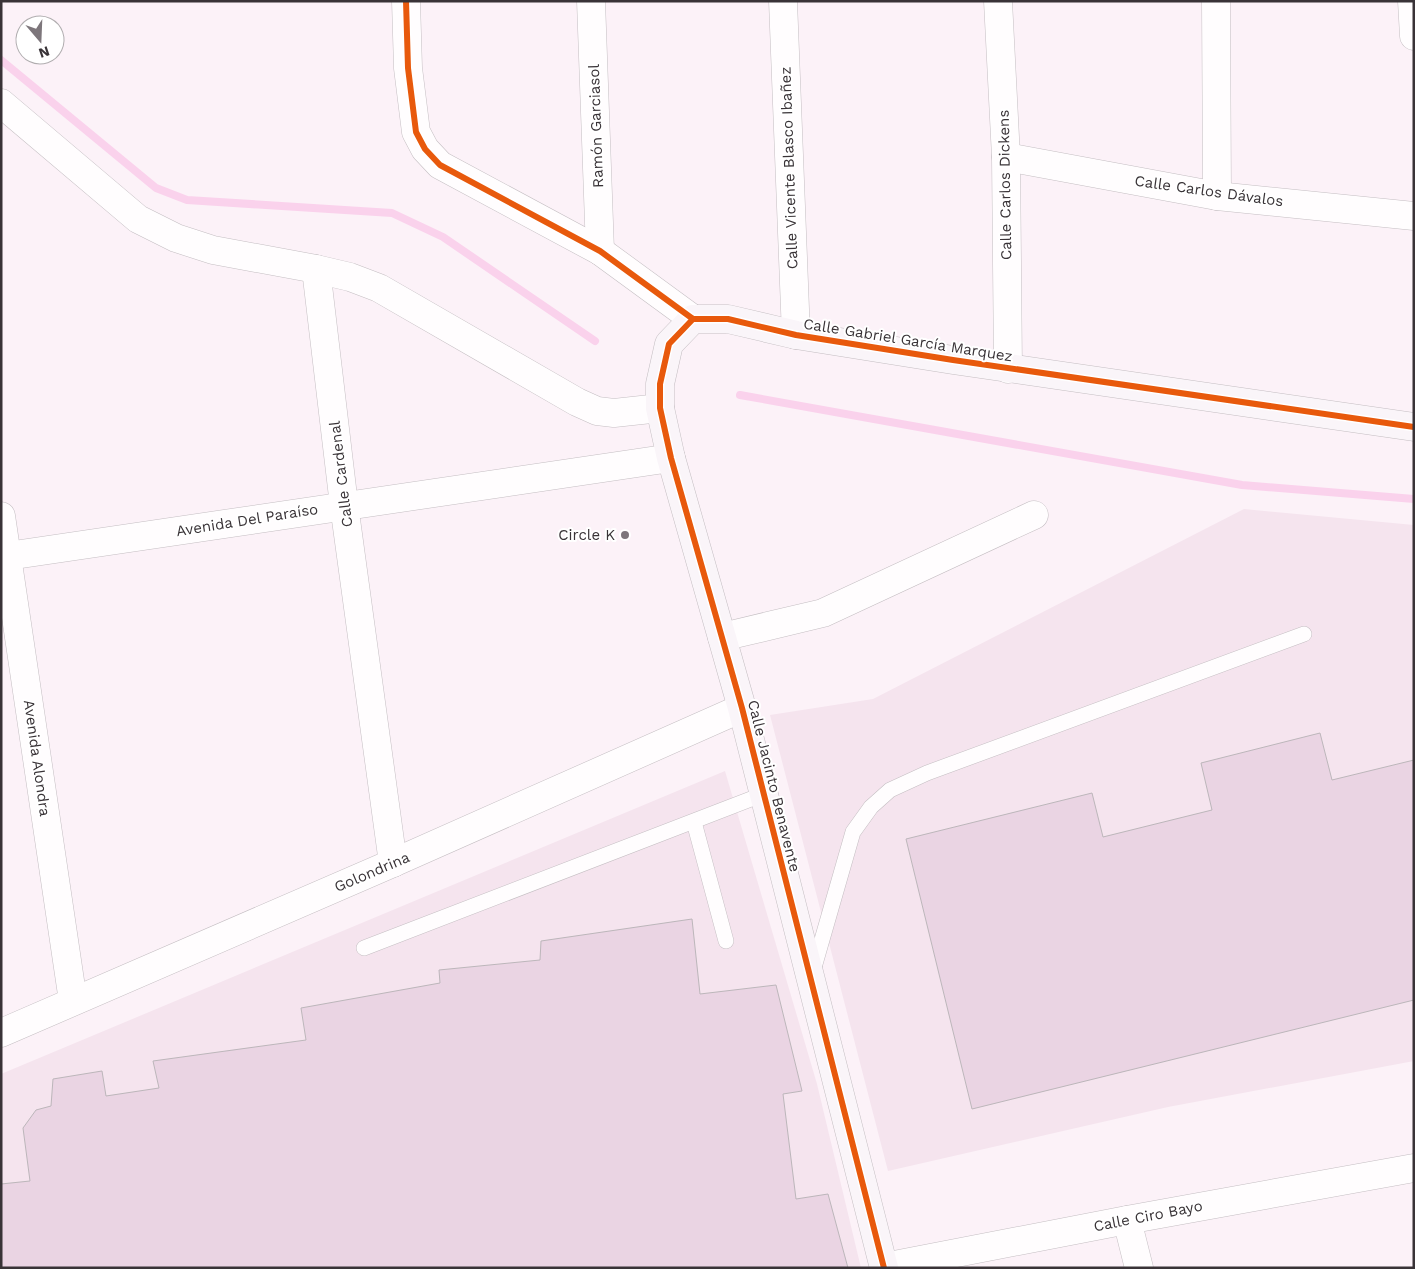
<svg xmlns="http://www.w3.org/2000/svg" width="1415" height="1269" viewBox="0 0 1415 1269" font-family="'Work Sans',sans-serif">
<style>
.built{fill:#f5e4ee}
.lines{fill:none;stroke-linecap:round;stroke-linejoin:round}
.stream{stroke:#fad2ec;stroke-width:8}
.building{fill:#ead4e3;stroke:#bcb6ba}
.lane-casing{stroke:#c4bec2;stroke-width:16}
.street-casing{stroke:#c4bec2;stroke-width:29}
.secondary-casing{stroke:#c4bec2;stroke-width:29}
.lane{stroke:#fffdfe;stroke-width:15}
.street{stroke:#fffdfe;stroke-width:28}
.secondary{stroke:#faf5f9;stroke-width:28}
.cycleway-casing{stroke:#fff;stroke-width:9}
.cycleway{stroke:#e8590c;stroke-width:6}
.poi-dot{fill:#7d767b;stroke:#fff;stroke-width:2}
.labels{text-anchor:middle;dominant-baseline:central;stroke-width:4;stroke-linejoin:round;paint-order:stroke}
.street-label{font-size:15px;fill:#393337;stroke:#fff}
.poi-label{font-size:15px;fill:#393337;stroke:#fff;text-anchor:end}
</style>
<rect width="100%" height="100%" fill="#fcf2f8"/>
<g class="built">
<path d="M1244 509 1414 525V1061L1168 1107 888 1171 770 715 873 699Z"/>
<path d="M725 771 817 1084 861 1268H1V1074Z"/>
</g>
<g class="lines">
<g class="stream">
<path d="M1 60 156 188 187 200 392 213 443 237 595 341"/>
<path d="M740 395 1242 485 1414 499"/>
</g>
</g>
<g class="building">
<path d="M1320 733 1332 780 1414 760V1000L972 1109 906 839 1092 793 1103 837 1212 810 1201 763Z"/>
<path d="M692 919 700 994 776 985 802 1091 783 1094 796 1199 828 1194 848 1268H1V1184L30 1181 23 1128 36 1110 51 1106 53 1079 102 1071 106 1096 159 1088 153 1061 306 1040 301 1008 440 983 439 970 540 960 541 941Z"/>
</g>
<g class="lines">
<defs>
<g id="lane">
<path d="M694 822 726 941"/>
<path d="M364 948 764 794"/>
<path d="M813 971 853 832 871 807 890 790 927 773 1304 634"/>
</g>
<g id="street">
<path d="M406 1 408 68 416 132 425 149 440 165 600 251 693 319"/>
<path d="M591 1 600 251"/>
<path d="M783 1 796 335"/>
<path d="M998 1 1006 157 1008 369"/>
<path d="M1216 1 1217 196"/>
<path d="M1412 1 1414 36"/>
<path d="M1 103 138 219 176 238 213 250 316 269 350 277 379 288 577 402 597 411 614 413 660 408"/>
<path d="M1006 157 1217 196 1414 216"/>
<path d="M316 269 344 505 393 863"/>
<path d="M1 516 73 1001"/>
<path d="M1 557 671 458"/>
<path d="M722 637 823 613 1034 515"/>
<path d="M1 1033 393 863 742 708"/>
<path d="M1127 1220 1139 1268"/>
<path d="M884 1267 1127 1220 1414 1168"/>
</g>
<path id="secondary" d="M884 1268 742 708 671 458 660 408V384L669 344 693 319H728L796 335 953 360 1414 427"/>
</defs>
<use href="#lane" class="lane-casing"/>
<use href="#street" class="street-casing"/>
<use href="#secondary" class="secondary-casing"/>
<use href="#lane" class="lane"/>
<use href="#street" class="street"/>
<use href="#secondary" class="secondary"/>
<defs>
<g id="cycleway">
<path d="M406 1 408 68 416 132 425 149 440 165 600 251 693 319H728L796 335 953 360 1414 427"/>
<path d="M693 319 669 344 660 384V408L671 458 742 708 884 1268"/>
</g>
</defs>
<use href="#cycleway" class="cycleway-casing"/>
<use href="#cycleway" class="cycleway"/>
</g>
<circle class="poi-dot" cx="625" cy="535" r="5"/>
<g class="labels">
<g class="street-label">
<text transform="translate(596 126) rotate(-92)">Ramón Garciasol</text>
<text transform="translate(789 168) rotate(-92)">Calle Vicente Blasco Ibañez</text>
<text transform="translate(1005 185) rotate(-91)">Calle Carlos Dickens</text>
<text transform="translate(1209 191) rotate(8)">Calle Carlos Dávalos</text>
<text transform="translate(908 340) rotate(9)">Calle Gabriel García Marquez</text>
<text transform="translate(341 474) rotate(-97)">Calle Cardenal</text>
<text transform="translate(247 520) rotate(-9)">Avenida Del Paraíso</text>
<text transform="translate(37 758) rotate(82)">Avenida Alondra</text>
<text transform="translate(774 786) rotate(76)">Calle Jacinto Benavente</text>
<text transform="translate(372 872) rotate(-23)">Golondrina</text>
<text transform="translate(1148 1216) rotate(-11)">Calle Ciro Bayo</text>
</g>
<g class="poi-label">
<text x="615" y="535">Circle K</text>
</g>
</g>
<rect width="1415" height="1269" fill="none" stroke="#393337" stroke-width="5"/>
<g transform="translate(40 40) rotate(161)"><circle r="24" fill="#ffffff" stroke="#b0adaf"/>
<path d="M0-4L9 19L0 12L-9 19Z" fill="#7d767b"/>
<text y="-8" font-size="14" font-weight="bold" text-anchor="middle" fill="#393337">N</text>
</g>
</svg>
